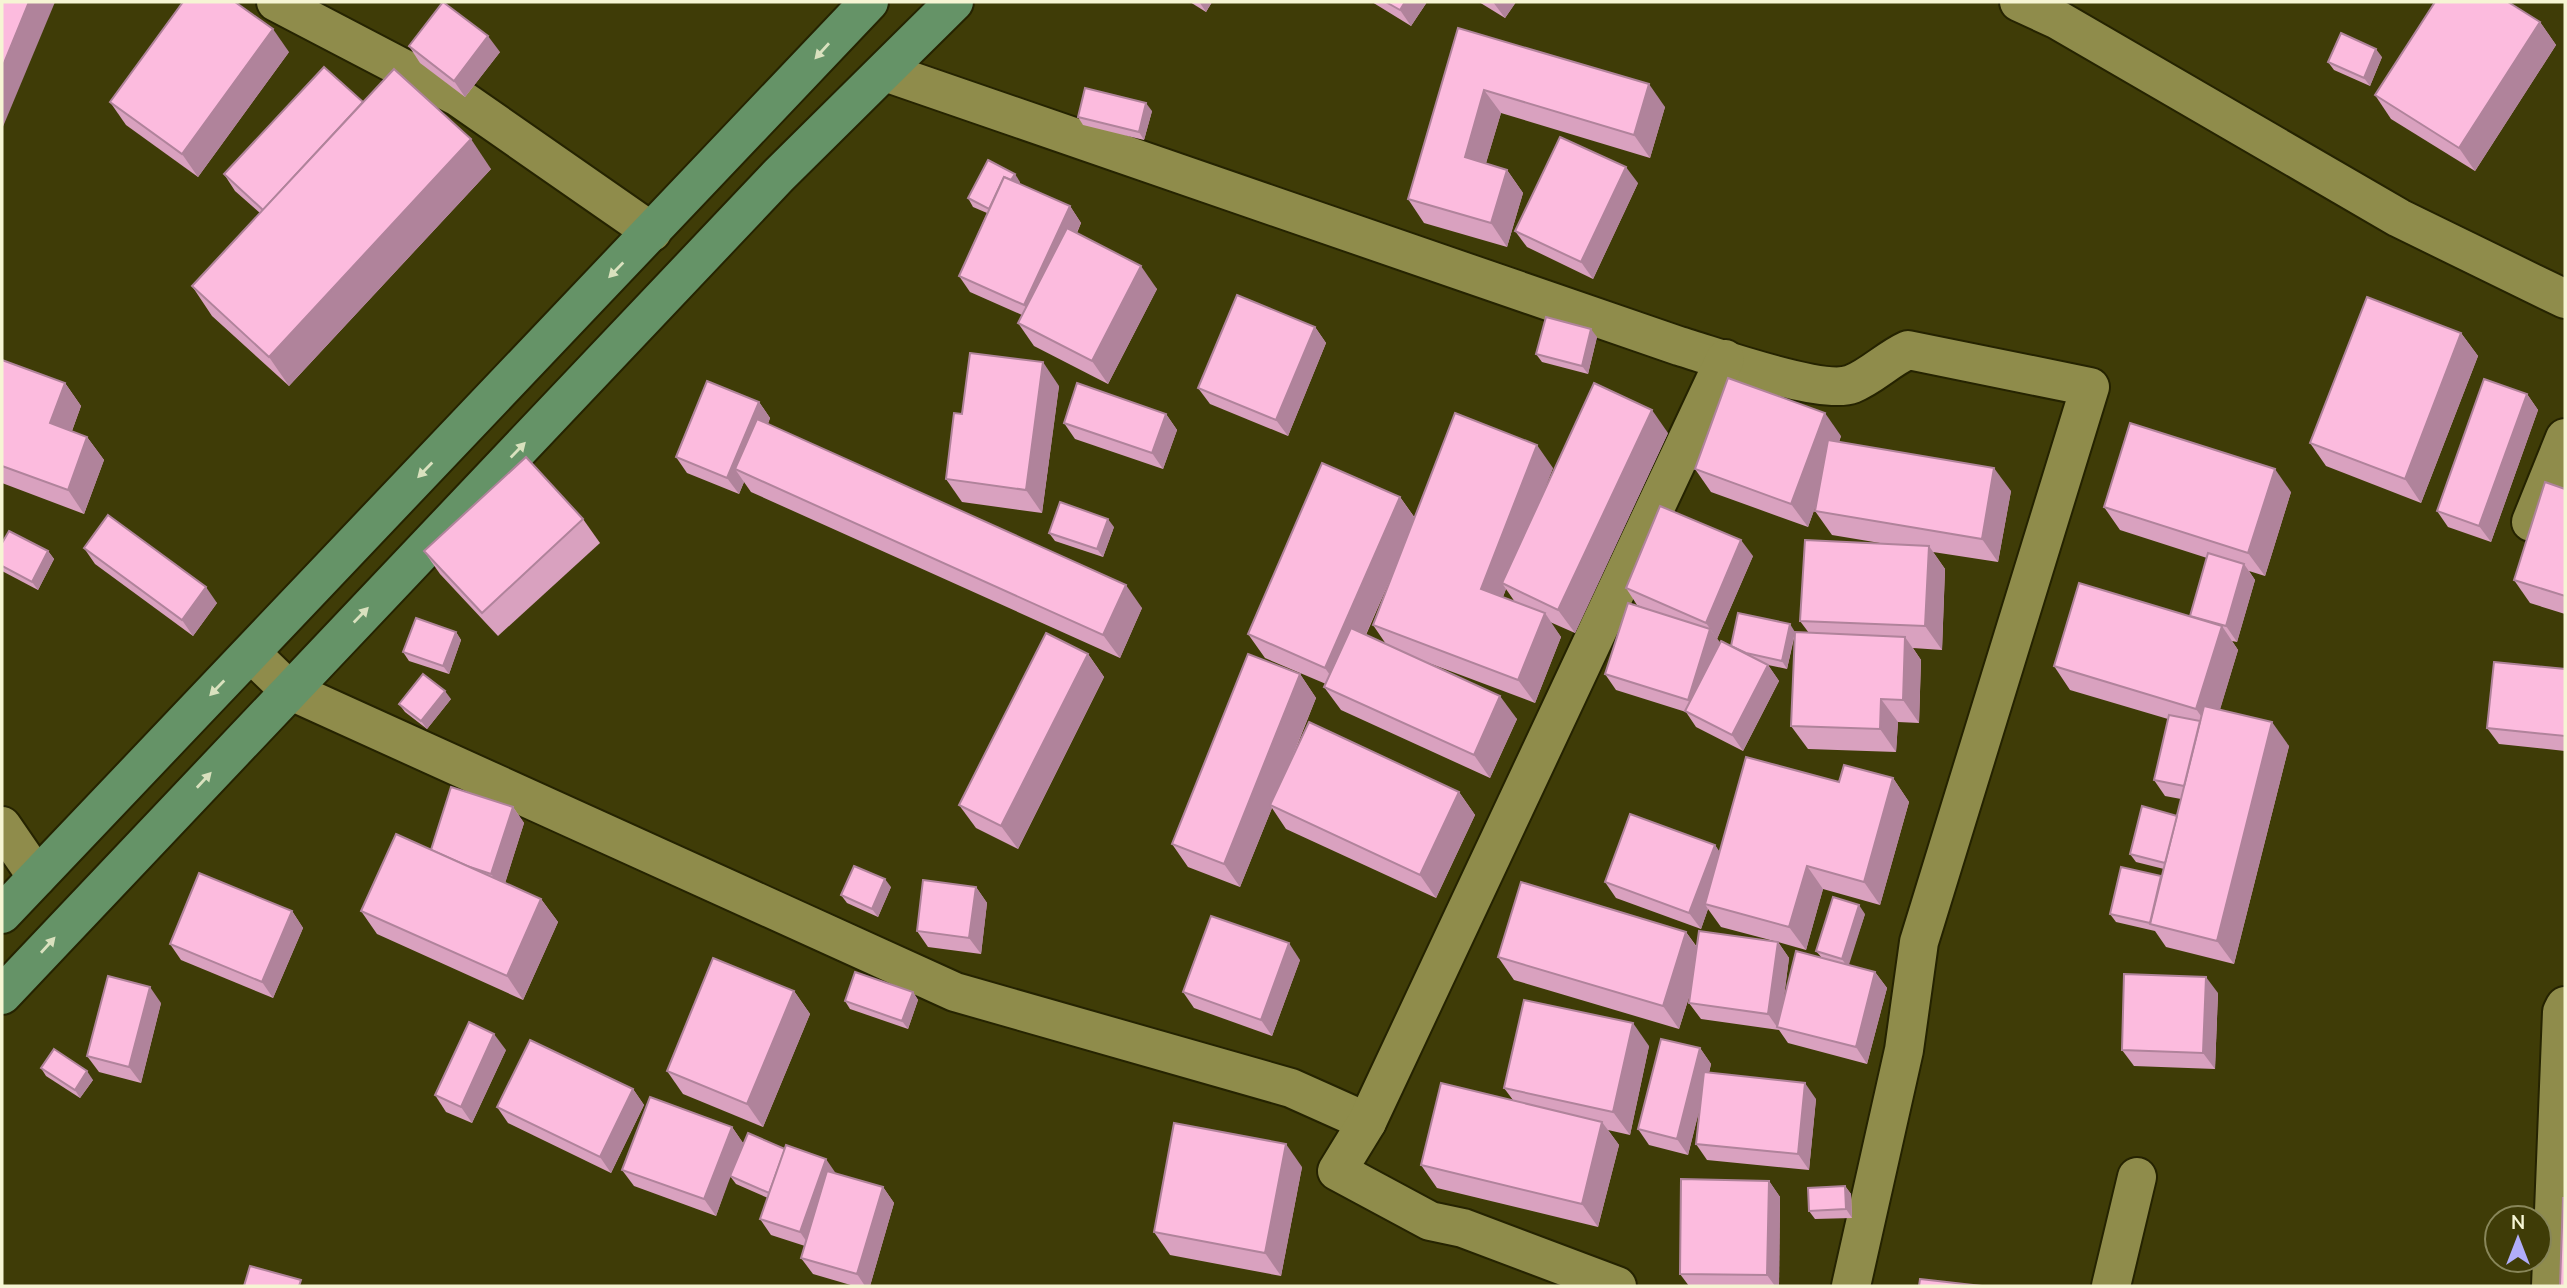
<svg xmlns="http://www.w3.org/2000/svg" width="2567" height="1288" viewBox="0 0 2567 1288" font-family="'Nunito Sans',sans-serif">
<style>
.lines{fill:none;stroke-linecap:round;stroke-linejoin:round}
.minor-casing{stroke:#252301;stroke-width:42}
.major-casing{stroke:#252301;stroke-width:42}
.minor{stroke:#8f8c4b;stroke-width:38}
.major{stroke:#659367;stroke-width:38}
.wall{fill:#d9a1bf;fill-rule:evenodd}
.shaded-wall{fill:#b0839b}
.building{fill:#fcbbde;stroke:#b0839b;stroke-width:2}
.oneway{fill:#d9e1be}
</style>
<rect width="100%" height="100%" fill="#3f3c07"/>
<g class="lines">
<defs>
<g id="minor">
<path d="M276 2 458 97 652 232"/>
<path d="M2019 2 2058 20 2399 218 2565 299"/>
<path d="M885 72 1679 346C1714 356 1822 396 1852 384 1872 376 1888 359 1908 350L2090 387 1919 942 1904 1050 1851 1286"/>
<path d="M2531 522 2565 438"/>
<path d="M251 653 289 690 955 992 1291 1088 1367 1122"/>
<path d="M2 826 37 877"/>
<path d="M1617 1286 1463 1228 1430 1221 1337 1171 1367 1122 1725 359"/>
<path d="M2111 1286 2137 1177"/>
<path d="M2551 1286 2562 1012 2565 1006"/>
</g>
<g id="major">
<path d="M2 914 869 2"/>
<path d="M2 995 779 175 954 2"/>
</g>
</defs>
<use href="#minor" class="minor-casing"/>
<use href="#major" class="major-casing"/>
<use href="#minor" class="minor"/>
<use href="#major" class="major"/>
</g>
<g class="wall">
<path d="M1190 2H1212L1206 12Z"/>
<path d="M1372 2H1427L1411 26Z"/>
<path d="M1479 2H1516L1505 18Z"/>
<path d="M2540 22 2556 45 2475 171 2391 119 2375 95Z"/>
<path d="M1458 28 1665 107 1650 158 1501 113 1486 163 1507 170 1523 193 1507 247 1424 223 1408 199Z"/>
<path d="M409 46 500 52 465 97 420 63Z"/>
<path d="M289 52 198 177 126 125 110 102Z"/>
<path d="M2382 57 2370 86 2334 70 2328 62Z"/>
<path d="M363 102 491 169 289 386 212 316 192 286 260 213 235 191 224 174Z"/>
<path d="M1152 111 1144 140 1083 125 1078 117Z"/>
<path d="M1020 182V184L1070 206 1081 223 1077 233 1157 289 1108 384 1034 346 1018 323 1022 315 970 292 959 276 987 213 973 207 968 198Z"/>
<path d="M1638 183 1593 279 1527 247 1515 231Z"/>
<path d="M1315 327 1326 343 1288 436 1210 404 1198 388Z"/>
<path d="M2461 333 2478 356 2421 503 2326 466 2310 443Z"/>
<path d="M1597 337 1588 374 1542 362 1536 354Z"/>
<path d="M2 360 65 383 81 406 72 431 87 437 104 460 84 514 2 483Z"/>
<path d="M1059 386 1042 513 962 502 946 479 962 414Z"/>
<path d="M2527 394 2538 410 2491 542 2448 527 2437 511Z"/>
<path d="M759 402 770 418 768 424 1142 608 1120 658 751 492 744 482 739 494 687 473 676 457Z"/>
<path d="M1166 414 1177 430 1163 469 1075 439 1064 423Z"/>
<path d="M1668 433 1575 633 1550 622 1561 637 1535 703 1426 662 1517 719 1490 778 1341 710 1324 687 1326 684 1265 658 1248 634 1400 497 1415 518 1553 468 1539 502ZM1396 566 1373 625 1386 644 1366 635ZM1506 589 1515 602 1503 597Z"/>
<path d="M1841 436 1839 442 2011 491 1998 562 1933 552 1945 569 1942 650 1913 648 1921 660 1919 723 1898 722 1896 752 1808 749 1791 726 1795 634 1787 669 1768 665 1779 681 1743 751 1696 727 1686 712 1616 690 1605 674 1649 610 1637 605 1626 588 1753 556 1717 639 1720 643 1731 646 1795 632 1809 633 1800 621 1886 544 1832 535 1815 511 1817 502 1808 527 1711 492 1695 469Z"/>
<path d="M2565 489V614L2530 603 2514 580Z"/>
<path d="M2291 492 2265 576 2249 571 2255 580 2237 642 2232 641 2238 650 2220 709 2289 746 2234 964 2166 947 2155 931 2116 922 2110 914 2162 876 2164 869 2136 862 2130 854 2177 816 2181 799 2165 796 2154 780 2168 719 2070 690 2054 666 2190 617 2207 558 2120 530 2104 507Z"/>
<path d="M583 519 600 543 498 636 440 574 424 551Z"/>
<path d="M1114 527 1103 557 1055 541 1049 533Z"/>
<path d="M2 543 48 551 54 559 38 590 2 571Z"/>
<path d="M84 548 217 603 193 636 95 564Z"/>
<path d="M456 632 461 640 449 674 409 661 403 652Z"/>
<path d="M1088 654 1104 677 1018 849 976 828 959 805Z"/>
<path d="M2565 669V751L2499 744 2487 728Z"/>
<path d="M1300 674 1316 698 1289 766 1459 792 1475 815 1436 898 1286 829 1272 808 1240 887 1188 867 1172 844Z"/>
<path d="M451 699 427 729 405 712 399 704Z"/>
<path d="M1893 778 1909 802 1880 905 1823 889 1806 950 1778 942 1789 958 1783 1004 1822 958 1816 951 1865 914 1848 965 1875 972 1887 988 1867 1064 1788 1043 1779 1030 1701 1019 1689 1003 1691 991 1679 1029 1514 980 1498 957 1686 932 1697 947 1774 941 1721 927 1708 909 1701 929 1616 898 1605 882 1715 845 1719 852 1839 782Z"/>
<path d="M513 807 524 823 505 883 541 899 558 922 523 1000 377 934 361 911 431 850Z"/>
<path d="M891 887 878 917 847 903 841 895Z"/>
<path d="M976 887 987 903 981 954 928 947 917 931Z"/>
<path d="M292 911 303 928 273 998 181 960 170 944Z"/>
<path d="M1300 960 1272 1036 1194 1008 1183 992Z"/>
<path d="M794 991 810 1014 763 1127 683 1094 667 1071Z"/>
<path d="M913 992 918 1000 908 1029 850 1009 845 1001Z"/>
<path d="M2218 993 2215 1069 2134 1066 2122 1050Z"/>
<path d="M161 1003 141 1083 99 1072 87 1056Z"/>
<path d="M1649 1046 1630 1135 1608 1130 1619 1145 1598 1227 1437 1188 1421 1165 1513 1100 1504 1088Z"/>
<path d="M1700 1048 1711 1064 1709 1073 1816 1099 1809 1170 1707 1160 1696 1144 1699 1111 1688 1155 1649 1145 1638 1129Z"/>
<path d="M506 1050 472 1123 446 1112 435 1095Z"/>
<path d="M41 1068 93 1080 80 1098 46 1076Z"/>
<path d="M633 1089 644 1105 611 1173 508 1123 497 1107Z"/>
<path d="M732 1127 743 1143 735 1165 836 1174 883 1187 894 1203 870 1286H854L813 1274 801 1258 805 1246 771 1235 760 1219 768 1198 736 1184 730 1176 716 1216 634 1186 622 1170Z"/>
<path d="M1302 1167 1281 1276 1170 1255 1154 1232Z"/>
<path d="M1769 1181 1780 1197 1779 1286H1689L1680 1274Z"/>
<path d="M1845 1186 1851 1194 1852 1218 1815 1219 1809 1211Z"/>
</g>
<g class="shaded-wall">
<path d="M29 2H55L2 129V68Z"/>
<path d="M1201 2H1212L1206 12 1200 3Z"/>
<path d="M1405 2H1427L1411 26 1400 10Z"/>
<path d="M1493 2H1516L1505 18Z"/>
<path d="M2540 22 2556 45 2475 171 2459 148Z"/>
<path d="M273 29 289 52 198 177 182 154Z"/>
<path d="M488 36 500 52 465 97 454 81Z"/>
<path d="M2376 49 2382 57 2370 86 2364 78Z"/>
<path d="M1649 84 1665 107 1650 158 1634 135Z"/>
<path d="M1484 90 1501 113 1481 180 1465 157Z"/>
<path d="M1146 103 1152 111 1144 140 1139 132Z"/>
<path d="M471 139 491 169 289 386 269 357Z"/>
<path d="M1626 167 1638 183 1593 279 1581 262Z"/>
<path d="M1507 170 1523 193 1507 247 1491 223Z"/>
<path d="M1015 174 1020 182 1001 220 995 212Z"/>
<path d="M1070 206 1081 223 1036 322 1024 305Z"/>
<path d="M1141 266 1157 289 1108 384 1092 361Z"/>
<path d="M1315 327 1326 343 1288 436 1276 420Z"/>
<path d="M1591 329 1597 337 1588 374 1582 366Z"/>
<path d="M2461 333 2478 356 2421 503 2405 479Z"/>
<path d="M1043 362 1059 386 1042 513 1026 490Z"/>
<path d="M65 383 81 406 66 447 50 423Z"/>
<path d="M2527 394 2538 410 2491 542 2479 526Z"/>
<path d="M759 402 770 418 747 475 735 469 744 482 739 494 727 478Z"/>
<path d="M1652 410 1668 433 1575 633 1558 610Z"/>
<path d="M1825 413 1841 436 1808 527 1791 504Z"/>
<path d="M1166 414 1177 430 1163 469 1152 453Z"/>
<path d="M87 437 104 460 84 514 68 490Z"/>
<path d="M1537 445 1553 468 1507 586 1502 583 1506 589 1497 612 1481 589Z"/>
<path d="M1994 468 2011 491 1998 562 1982 539Z"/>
<path d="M2275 469 2291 492 2265 576 2248 553Z"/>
<path d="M1400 497 1416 520 1341 691 1325 668Z"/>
<path d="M1108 519 1114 527 1103 557 1097 549Z"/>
<path d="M1741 540 1753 556 1717 639 1706 623Z"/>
<path d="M1929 546 1945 569 1942 650 1925 626Z"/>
<path d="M48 551 54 559 38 590 32 582Z"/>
<path d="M2244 564 2255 580 2237 642 2226 626Z"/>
<path d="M1126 585 1142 608 1120 658 1103 635Z"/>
<path d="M206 587 217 603 193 636 182 620Z"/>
<path d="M1545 613 1561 637 1535 703 1518 680Z"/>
<path d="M1790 624 1795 632 1787 669 1782 661Z"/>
<path d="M2222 626 2238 650 2213 733 2196 709Z"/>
<path d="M1710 629 1722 645 1699 717 1688 700Z"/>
<path d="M456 632 461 640 449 674 443 666Z"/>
<path d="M1905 637 1921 660 1919 723 1903 700Z"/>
<path d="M1088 654 1104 677 1018 849 1001 826Z"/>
<path d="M1768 665 1779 681 1743 751 1732 735Z"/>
<path d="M1300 674 1316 698 1272 806 1270 805 1272 808 1240 887 1224 864Z"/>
<path d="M445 691 451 699 427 729 421 721Z"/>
<path d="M1500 696 1517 719 1490 778 1474 755Z"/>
<path d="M1881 699 1898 722 1896 752 1880 729Z"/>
<path d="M2272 722 2289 746 2234 964 2217 941Z"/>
<path d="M1893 778 1909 802 1880 905 1864 882Z"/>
<path d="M1459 792 1475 815 1436 898 1420 875Z"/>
<path d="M513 807 524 823 503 890 491 874Z"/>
<path d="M1715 845 1726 861 1705 904 1708 909 1701 929 1689 913Z"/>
<path d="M1807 866 1823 889 1806 950 1789 927Z"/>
<path d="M885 879 891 887 878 917 872 909Z"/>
<path d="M976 887 987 903 981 954 969 938Z"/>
<path d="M541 899 558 922 523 1000 507 976Z"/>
<path d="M1859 905 1865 914 1848 968 1842 959Z"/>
<path d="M292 911 303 928 273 998 262 982Z"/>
<path d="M1686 932 1702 955 1679 1029 1663 1006Z"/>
<path d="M1778 942 1789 958 1780 1028 1777 1027 1768 1014Z"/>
<path d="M1289 943 1300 960 1272 1036 1261 1020Z"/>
<path d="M1875 972 1887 988 1867 1064 1856 1047Z"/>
<path d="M2206 977 2218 993 2215 1069 2203 1053Z"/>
<path d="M150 987 161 1003 141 1083 129 1067Z"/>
<path d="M794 991 810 1014 763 1127 747 1104Z"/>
<path d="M913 992 918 1000 908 1029 902 1021Z"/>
<path d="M1633 1023 1649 1046 1630 1135 1613 1112Z"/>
<path d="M494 1034 506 1050 472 1123 461 1107Z"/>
<path d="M1700 1048 1711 1064 1688 1155 1677 1139Z"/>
<path d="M87 1071 93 1080 80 1098 75 1090Z"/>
<path d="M1805 1083 1816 1099 1809 1170 1798 1154Z"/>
<path d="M633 1089 644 1105 611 1173 600 1157Z"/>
<path d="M1602 1122 1619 1145 1598 1227 1582 1204Z"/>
<path d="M732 1127 743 1143 716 1216 704 1199Z"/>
<path d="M1286 1144 1302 1167 1281 1276 1265 1253Z"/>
<path d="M826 1159 837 1175 811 1248 800 1232Z"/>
<path d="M1769 1181 1780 1197 1779 1286H1775L1767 1275Z"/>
<path d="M1845 1186 1851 1194 1852 1218 1846 1209Z"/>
<path d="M883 1187 894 1203 870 1286H865L857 1274Z"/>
</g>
<g class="building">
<path d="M2 2H29L2 68Z"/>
<path d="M183 2H235L273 29 182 154 110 102Z"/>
<path d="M443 2 488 36 454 81 409 46Z"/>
<path d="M1386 2H1405L1400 10Z"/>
<path d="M2435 2H2508L2540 22 2459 148 2375 95Z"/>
<path d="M1458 28 1649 84 1634 135 1484 90 1465 157 1507 170 1491 223 1408 199Z"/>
<path d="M2341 33 2376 49 2364 78 2328 62Z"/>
<path d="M324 67 363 102 263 210 224 174Z"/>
<path d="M394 69 471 139 269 357 192 286Z"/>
<path d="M1085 88 1146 103 1139 132 1078 117Z"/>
<path d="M1560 137 1626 167 1581 262 1515 231Z"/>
<path d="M988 160 1015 174 1011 180 1004 177 989 209 968 198Z"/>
<path d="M1004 177 1070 206 1024 305 959 276Z"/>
<path d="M1067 228 1141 266 1092 361 1018 323Z"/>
<path d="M1237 295 1315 327 1276 420 1198 388Z"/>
<path d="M2367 297 2461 333 2405 479 2310 443Z"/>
<path d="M1546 317 1591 329 1582 366 1536 354Z"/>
<path d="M970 353 1043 362 1026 490 946 479 954 413 962 414Z"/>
<path d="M2 360 65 383 50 423 87 437 68 490 2 466Z"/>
<path d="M1728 378 1825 413 1791 504 1695 469Z"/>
<path d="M2484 379 2527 394 2479 526 2437 511Z"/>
<path d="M707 381 759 402 727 478 676 457Z"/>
<path d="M1077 383 1166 414 1152 453 1064 423Z"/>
<path d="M1594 383 1652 410 1558 610 1502 583Z"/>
<path d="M1455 413 1537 445 1481 589 1545 613 1518 680 1373 625Z"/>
<path d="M757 419 1126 585 1103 635 735 469Z"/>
<path d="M2130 423 2275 469 2248 553 2104 507Z"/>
<path d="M1828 440 1994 468 1982 539 1815 511Z"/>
<path d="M526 457 583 519 482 613 424 551Z"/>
<path d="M1322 463 1400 497 1325 668 1248 634Z"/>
<path d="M2545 482 2565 489V596L2514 580Z"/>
<path d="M1060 502 1108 519 1097 549 1049 533Z"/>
<path d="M1660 506 1741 540 1706 623 1626 588Z"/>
<path d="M108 515 206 587 182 620 84 548Z"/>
<path d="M9 531 48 551 32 582 2 566V543Z"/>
<path d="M1805 540 1929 546 1925 626 1800 621Z"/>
<path d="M2208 553 2244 564 2226 626 2190 616Z"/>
<path d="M2079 583 2222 626 2196 709 2054 666Z"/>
<path d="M1628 603 1710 629 1688 700 1605 674Z"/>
<path d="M1738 613 1790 624 1782 661 1746 653 1731 646Z"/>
<path d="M416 618 456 632 443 666 403 652Z"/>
<path d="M1351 628 1500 696 1474 755 1324 687Z"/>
<path d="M1795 632 1905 637 1903 700 1881 699 1880 729 1791 726Z"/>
<path d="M1046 633 1088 654 1001 826 959 805Z"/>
<path d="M1721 641 1768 665 1732 735 1685 711Z"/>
<path d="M1248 654 1300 674 1224 864 1172 844Z"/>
<path d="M2494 662 2565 669V736L2487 728Z"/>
<path d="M423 674 445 691 421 721 399 704Z"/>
<path d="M2204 706 2272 722 2217 941 2150 924Z"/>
<path d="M2169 715 2200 721 2184 786 2154 780Z"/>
<path d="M1309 722 1459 792 1420 875 1270 805Z"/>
<path d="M1746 757 1839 782 1844 765 1893 778 1864 882 1807 866 1789 927 1705 904Z"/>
<path d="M451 787 513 807 491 874 467 866 431 850Z"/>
<path d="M2142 806 2177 816 2165 863 2130 854Z"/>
<path d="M1630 814 1715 845 1689 913 1605 882Z"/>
<path d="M396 834 541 899 507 976 361 911Z"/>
<path d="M854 866 885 879 872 909 841 895Z"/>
<path d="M2121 867 2161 876 2150 923 2110 914Z"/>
<path d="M199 873 292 911 262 982 170 944Z"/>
<path d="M923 880 976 887 969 938 917 931Z"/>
<path d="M1521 882 1686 932 1663 1006 1498 957Z"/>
<path d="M1833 897 1859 905 1842 959 1816 951Z"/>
<path d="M1211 916 1289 943 1261 1020 1183 992Z"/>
<path d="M1699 931 1778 942 1768 1014 1689 1003Z"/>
<path d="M1796 951 1875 972 1856 1047 1777 1027Z"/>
<path d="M713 958 794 991 747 1104 667 1071Z"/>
<path d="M855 972 913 992 902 1021 845 1001Z"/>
<path d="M2124 974 2206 977 2203 1053 2122 1050Z"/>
<path d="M108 976 150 987 129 1067 87 1056Z"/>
<path d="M1524 1000 1633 1023 1613 1112 1504 1088Z"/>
<path d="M469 1022 494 1034 461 1107 435 1095Z"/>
<path d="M1661 1039 1700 1048 1677 1139 1638 1129Z"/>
<path d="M530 1040 633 1089 600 1157 497 1107Z"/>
<path d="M54 1049 87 1071 75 1090 41 1068Z"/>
<path d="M1704 1072 1805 1083 1798 1154 1696 1144Z"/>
<path d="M1441 1083 1602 1122 1582 1204 1421 1165Z"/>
<path d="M650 1097 732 1127 704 1199 622 1170Z"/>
<path d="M1174 1123 1286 1144 1265 1253 1154 1232Z"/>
<path d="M748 1133 785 1149 769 1193 730 1176Z"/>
<path d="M786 1145 826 1159 800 1232 760 1219Z"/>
<path d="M827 1171 883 1187 857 1274 801 1258Z"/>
<path d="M1681 1179 1769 1181 1767 1275 1680 1274Z"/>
<path d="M1845 1186 1846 1209 1809 1211 1808 1188Z"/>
<path d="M2563 1198H2565V1286H2560Z"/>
<path d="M250 1266 301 1280 299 1286H244Z"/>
<path d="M1920 1279 1982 1286H1919Z"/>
</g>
<defs><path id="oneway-solid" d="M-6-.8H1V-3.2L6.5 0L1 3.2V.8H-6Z" transform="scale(1.75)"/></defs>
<g class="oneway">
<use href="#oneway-solid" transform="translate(822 51) rotate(132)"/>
<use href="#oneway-solid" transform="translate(616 270) rotate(134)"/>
<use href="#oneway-solid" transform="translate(518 450) rotate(-46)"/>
<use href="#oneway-solid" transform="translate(425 470) rotate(134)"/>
<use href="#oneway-solid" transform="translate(361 615) rotate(-46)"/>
<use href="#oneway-solid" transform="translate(217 688) rotate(134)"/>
<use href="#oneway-solid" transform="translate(204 780) rotate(-47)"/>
<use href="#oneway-solid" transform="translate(48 945) rotate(-48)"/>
</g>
<rect width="2567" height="1288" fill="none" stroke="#f6f5d4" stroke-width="7"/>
<g transform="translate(2518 1239)"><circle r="33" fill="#3f3c07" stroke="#888659" stroke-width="2"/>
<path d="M0-5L12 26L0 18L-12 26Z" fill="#b1adfa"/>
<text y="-10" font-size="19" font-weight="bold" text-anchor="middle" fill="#f6f5d4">N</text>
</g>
</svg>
